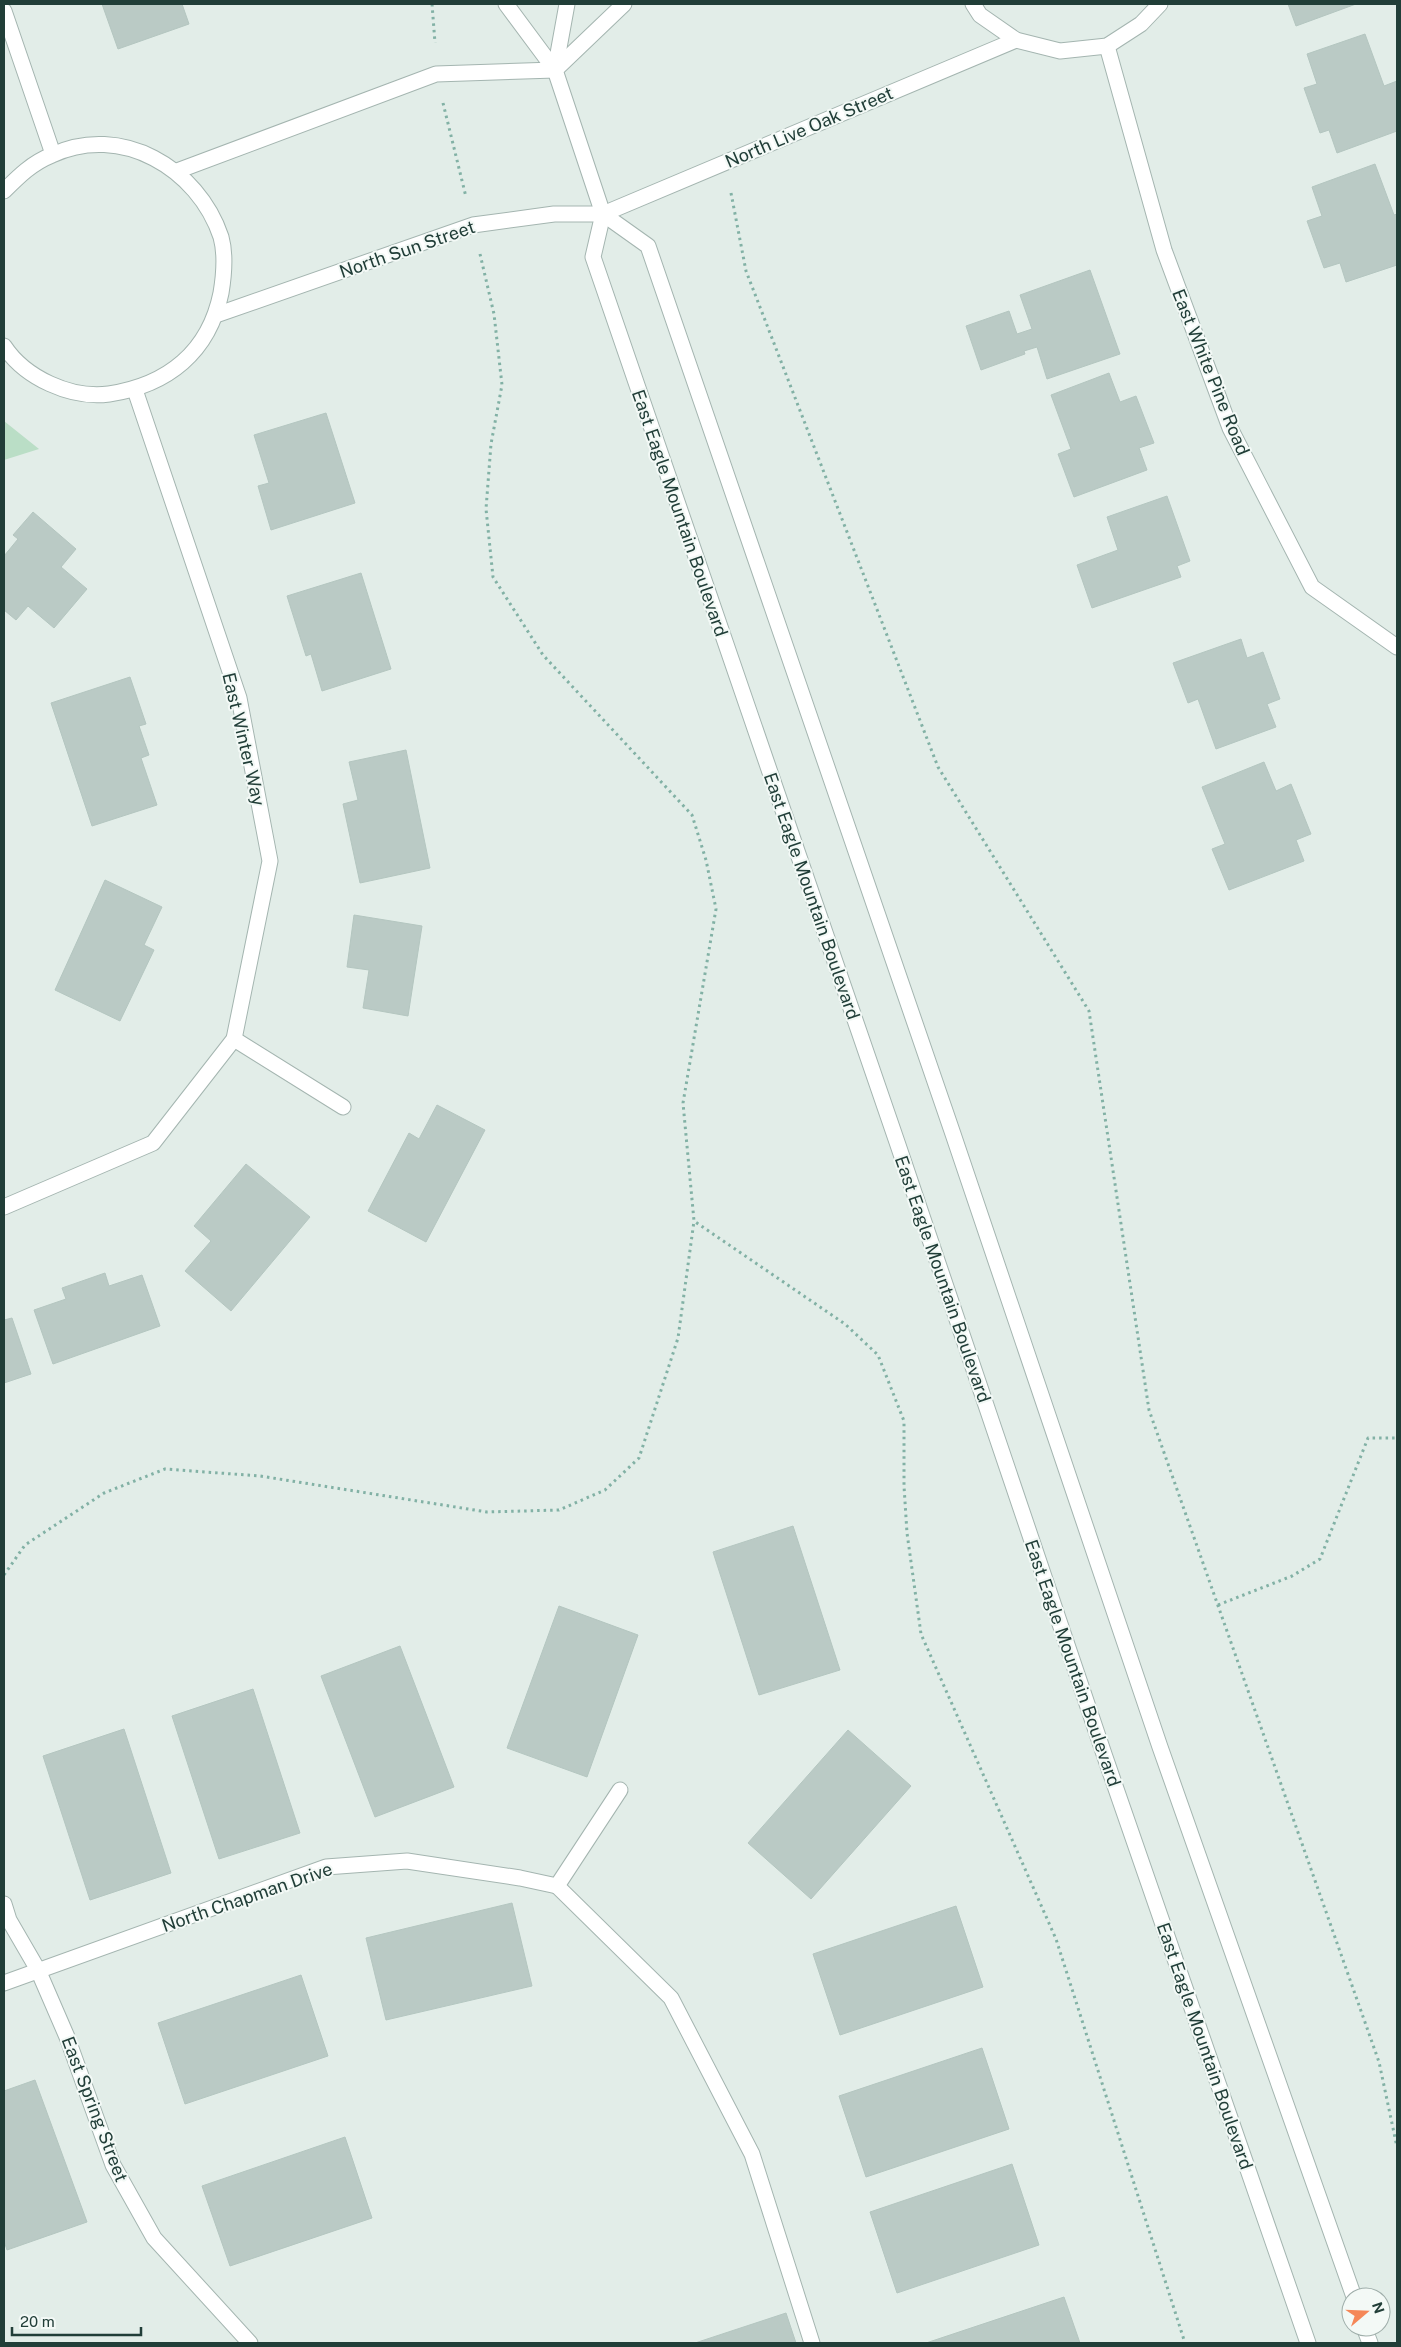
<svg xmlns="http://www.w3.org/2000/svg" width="1401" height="2347" viewBox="0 0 1401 2347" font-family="'Public Sans',sans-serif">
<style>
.green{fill:#badec6}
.building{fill:#bacac5;stroke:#b4c6c0}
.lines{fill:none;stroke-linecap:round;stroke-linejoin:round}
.minor-casing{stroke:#a4b5b0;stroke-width:17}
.path{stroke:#82b1a5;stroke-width:3;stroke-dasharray:2.5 4;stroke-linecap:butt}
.minor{stroke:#fff;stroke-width:15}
.labels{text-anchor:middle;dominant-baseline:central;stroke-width:4;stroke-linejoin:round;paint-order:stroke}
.street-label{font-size:18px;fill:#213e38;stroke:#f3f9f6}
</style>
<rect width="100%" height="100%" fill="#e2ede8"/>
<path class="green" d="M4 421 39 449 4 460Z"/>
<g class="building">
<path d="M102 4H182L189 24 118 49Z"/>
<path d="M1288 4H1356L1296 26Z"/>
<path d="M1365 34 1384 86 1397 81V131L1337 153 1329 130 1320 133 1304 88 1317 84 1307 54Z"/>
<path d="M1375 164 1394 215 1397 214V265L1346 282 1340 263 1324 268 1307 221 1322 216 1312 187Z"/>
<path d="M1090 270 1120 354 1047 379 1037 347 1024 351 1025 354 981 370 966 326 1009 311 1017 334 1032 329 1020 295Z"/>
<path d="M1109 373 1120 402 1136 396 1154 443 1139 448 1147 470 1074 497 1058 454 1071 449 1051 395Z"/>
<path d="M326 413 355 503 271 530 258 486 269 483 254 435Z"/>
<path d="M1167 496 1190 561 1177 566 1181 577 1092 608 1077 565 1118 550 1107 517Z"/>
<path d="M33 512 76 549 61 567 87 589 54 628 28 606 16 620 4 610V556L18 539 13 535Z"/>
<path d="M361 573 391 669 322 691 311 654 306 656 287 596Z"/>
<path d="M1241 639 1247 658 1263 652 1280 699 1267 704 1276 727 1216 749 1198 699 1188 703 1173 663Z"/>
<path d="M130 677 146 724 139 726 149 755 141 758 157 805 92 826 51 703Z"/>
<path d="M406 750 430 868 360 883 343 804 358 800 349 762Z"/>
<path d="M1264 762 1276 791 1291 784 1311 834 1296 840 1304 861 1229 890 1212 849 1225 844 1202 787Z"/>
<path d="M105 880 162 907 144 945 154 950 120 1021 55 990Z"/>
<path d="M354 915 422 926 408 1016 363 1008 369 970 347 967Z"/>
<path d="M437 1105 485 1130 426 1242 368 1211 409 1133 419 1139Z"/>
<path d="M246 1164 310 1217 231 1311 185 1271 211 1241 194 1226Z"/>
<path d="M105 1273 109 1286 142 1275 160 1326 53 1364 34 1310 66 1299 62 1288Z"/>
<path d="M12 1318 31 1374 4 1383V1320Z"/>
<path d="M793 1526 840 1670 759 1695 713 1552Z"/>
<path d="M559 1606 638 1635 587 1777 507 1748Z"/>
<path d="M400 1646 454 1787 375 1817 321 1676Z"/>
<path d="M253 1689 300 1833 219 1859 172 1716Z"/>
<path d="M124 1729 171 1873 90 1900 43 1756Z"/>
<path d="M848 1730 911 1786 811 1899 748 1843Z"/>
<path d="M512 1903 532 1986 386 2020 366 1938Z"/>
<path d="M956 1906 983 1987 840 2035 813 1954Z"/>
<path d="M301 1975 328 2056 185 2104 158 2023Z"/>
<path d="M982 2048 1009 2129 866 2177 839 2096Z"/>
<path d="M35 2080 87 2222 7 2250 4 2241V2091Z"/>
<path d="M345 2137 372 2218 230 2266 202 2186Z"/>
<path d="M1012 2164 1039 2245 897 2293 870 2212Z"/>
<path d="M1064 2297 1080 2343H926Z"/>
<path d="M786 2313 796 2343H695Z"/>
</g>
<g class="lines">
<defs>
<g id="minor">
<path d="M506 4 555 70 603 214 593 257 898 1145 1105 1757 1308 2343"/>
<path d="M973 4 980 15 1016 40 1060 51 1107 46 1141 24 1160 4"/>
<path d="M4 11 53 154"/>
<path d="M1107 46 1164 250 1230 428 1312 587 1397 647"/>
<path d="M555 70 624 4"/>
<path d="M555 70 567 4"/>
<path d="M177 171 436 74 555 70"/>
<path d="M4 191C19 176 32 163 52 155 121 123 198 168 221 237 226 255 224 275 221 293 209 352 168 385 109 394 71 399 25 378 4 346"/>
<path d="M603 214 648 246 953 1134 1160 1747 1354 2297"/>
<path d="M216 315 473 225 554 214H603L1016 40"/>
<path d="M234 1039 343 1107"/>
<path d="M4 1207 153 1143 234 1039 270 861 239 698 135 390"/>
<path d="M557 1886 671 1998 752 2154 812 2343"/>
<path d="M557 1886 620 1790"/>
<path d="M4 1904 9 1920 38 1970 67 2037 113 2165 154 2238 250 2343"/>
<path d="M4 1983 326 1867 407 1861 520 1878 557 1886"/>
<path d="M1364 2327 1370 2343"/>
</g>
</defs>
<use href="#minor" class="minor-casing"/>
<g class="path">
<path d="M432 4 435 43"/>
<path d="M443 103 466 197"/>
<path d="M731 193 746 271 938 767 1089 1011 1149 1410 1379 2062 1397 2147"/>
<path d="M480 254 494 314 502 385 491 444 486 509 493 577 543 655 692 815 706 860 716 909 683 1103 694 1221 845 1324 878 1355 904 1421V1486L907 1533 921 1634 1056 1939 1185 2343"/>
<path d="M4 1575 25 1545 104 1493 165 1469 260 1476 487 1512 559 1510 605 1490 639 1458 678 1338 694 1221"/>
<path d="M1218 1605 1292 1576 1320 1559 1368 1438H1397"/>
</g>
<use href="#minor" class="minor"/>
</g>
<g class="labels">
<g class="street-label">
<text transform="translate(809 127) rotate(-23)">North Live Oak Street</text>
<text transform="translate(407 249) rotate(-19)">North Sun Street</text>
<text transform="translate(1211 372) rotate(68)">East White Pine Road</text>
<text transform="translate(680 513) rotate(71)">East Eagle Mountain Boulevard</text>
<text transform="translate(244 739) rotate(77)">East Winter Way</text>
<text transform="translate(812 896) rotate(71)">East Eagle Mountain Boulevard</text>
<text transform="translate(943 1279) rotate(71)">East Eagle Mountain Boulevard</text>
<text transform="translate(1073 1663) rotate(71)">East Eagle Mountain Boulevard</text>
<text transform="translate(247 1897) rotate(-19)">North Chapman Drive</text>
<text transform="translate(1205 2046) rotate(71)">East Eagle Mountain Boulevard</text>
<text transform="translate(95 2109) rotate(69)">East Spring Street</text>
</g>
</g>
<rect width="1401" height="2347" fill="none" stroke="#213e38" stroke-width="10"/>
<g transform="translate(1366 2312) rotate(71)"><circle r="24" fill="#f3f9f6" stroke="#9faeaa"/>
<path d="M0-4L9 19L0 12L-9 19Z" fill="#f58758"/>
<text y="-8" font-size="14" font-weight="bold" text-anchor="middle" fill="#213e38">N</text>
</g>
<path d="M12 2327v8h129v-8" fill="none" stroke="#213e38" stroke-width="2.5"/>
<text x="20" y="2327" font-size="15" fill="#213e38" stroke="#f3f9f6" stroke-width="4" paint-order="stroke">20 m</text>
</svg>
